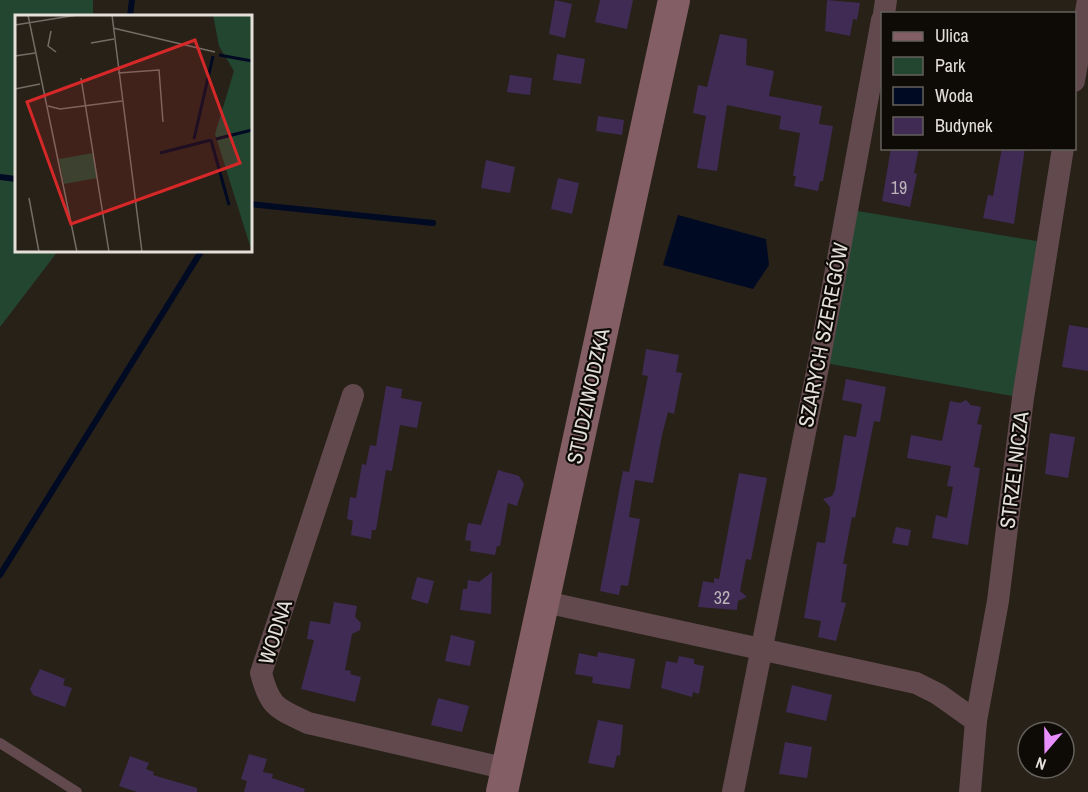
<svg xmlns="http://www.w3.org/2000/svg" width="1088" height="792" viewBox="0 0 1088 792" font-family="'Archivo Narrow',sans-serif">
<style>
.green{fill:#234631}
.water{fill:#000a23}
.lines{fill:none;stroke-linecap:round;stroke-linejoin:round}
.stream{stroke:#000a23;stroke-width:6}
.building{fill:#402b55}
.lane{stroke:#61494d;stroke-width:10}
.street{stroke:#61494d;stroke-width:22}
.secondary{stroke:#845e65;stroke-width:32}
.labels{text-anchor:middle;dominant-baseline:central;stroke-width:4.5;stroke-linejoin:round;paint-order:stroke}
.number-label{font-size:18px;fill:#bbb3b8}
.street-label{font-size:21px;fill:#e4e0d9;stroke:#0e0b07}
.inset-river{fill:none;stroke:#000a23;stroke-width:3}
.inset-road{fill:none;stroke:#736d65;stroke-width:1.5}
.view{fill:#d62828;fill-opacity:0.15;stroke:#d62828;stroke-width:3}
.inset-edge{fill:none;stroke:#e4e0d9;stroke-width:3}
</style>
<rect width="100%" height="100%" fill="#272118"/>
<g class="green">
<path d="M0 0H93V16H16V250L58 251 0 327Z"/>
<path d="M846 209 1048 243 1023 398 819 362Z"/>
</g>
<path class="water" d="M678 215 766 239 769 265 753 289 663 265Z"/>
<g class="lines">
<g class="stream">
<path d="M130 16 132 0"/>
<path d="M0 177 16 179"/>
<path d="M250 204 433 223"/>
<path d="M0 575 202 250"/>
</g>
</g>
<g class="building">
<path d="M555 0 572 4 565 38 549 34Z"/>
<path d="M600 0H633L627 29 595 22Z"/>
<path d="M827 0 860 3 857 20 853 19 850 36 825 31Z"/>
<path d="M720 34 747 39 746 65 774 71 769 96 822 106 819 124 833 126 823 181H820L818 191 794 186 796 176H793L800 133 779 129 781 116 727 105 717 171 697 168 706 116 693 113 698 85 707 87Z"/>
<path d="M557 54 585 59 581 84 553 80Z"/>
<path d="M510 75 532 78 530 95 507 92Z"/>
<path d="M598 116 624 120 622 135 596 131Z"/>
<path d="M891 148H919L914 173 917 174 910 207 882 201Z"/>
<path d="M1002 148H1025L1014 224 983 218 988 195 993 196Z"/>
<path d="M486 160 515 167 510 193 481 188Z"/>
<path d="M558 178 579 183 572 214 551 209Z"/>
<path d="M1069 325 1088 328V371L1062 367Z"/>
<path d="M646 349 679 355 676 372 682 373 674 414 668 412 662 435 653 483 635 480 629 517 640 519 628 586 621 585 619 595 600 591 623 471 629 472 633 452 648 376 642 375Z"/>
<path d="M846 379 886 387 880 422 874 421 855 518 852 517 843 564H847L841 602 846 603 836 641 818 637 821 621 804 618 817 542 825 543 830 513V507L823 499 832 496 835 490 844 435 856 437 862 404 842 400Z"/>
<path d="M386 386 402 389 401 398 422 402 417 428 400 425 392 471 386 470 376 530H372L371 539 351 535 353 521 347 519 350 497 356 498 362 464 366 465 370 445 376 446Z"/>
<path d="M966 400 971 405 981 407 977 424 982 425 974 467 980 468 968 545 932 538 936 515 947 518 953 487 947 486 951 466 907 458 911 435 942 441 950 401 960 403Z"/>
<path d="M1050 433 1075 437 1068 478 1045 474Z"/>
<path d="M498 470 519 476 524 484 517 506 508 503 500 546H497L495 555 470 551 471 541 465 540 468 523 481 525Z"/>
<path d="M739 473 767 478 751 560 746 559 740 591 747 597 738 601 737 610 698 607 703 581 714 583V578L719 579Z"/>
<path d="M896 527 911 530 908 546 892 543Z"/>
<path d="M492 572 491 614 460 610 463 589H467L468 580 479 582Z"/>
<path d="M417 577 434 581 428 604 411 599Z"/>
<path d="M334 602 357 606 355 617 361 623 360 630 352 634 345 670 351 671 350 674 361 677 355 702 301 689 314 640 307 639 310 621 330 624Z"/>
<path d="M451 635 475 641 470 666 445 661Z"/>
<path d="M598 652 635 659 630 689 592 683 593 677 575 674 579 653 597 657Z"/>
<path d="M679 656 694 659V664L704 666 699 694 693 692 692 697 661 688 666 661 677 663Z"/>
<path d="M40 669 65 679 63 685 72 688 65 707 33 695 30 689Z"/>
<path d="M792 685 832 695 826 721 786 712Z"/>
<path d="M438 698 469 706 462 732 431 725Z"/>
<path d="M598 720 623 725 620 756 617 755 614 768 588 763Z"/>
<path d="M785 742 812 747 807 778 779 774Z"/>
<path d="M249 754 267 759 263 772 273 774 272 778 305 789 304 792H244L247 781 241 779Z"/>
<path d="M130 756 149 763 146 769 154 772 153 775 197 788V792H137L119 786Z"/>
</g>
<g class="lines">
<path class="lane" d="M0 743 77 792"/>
<g class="street">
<path d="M884 14 886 0"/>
<path d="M1074 81 1088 0"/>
<path d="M353 395 261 673C270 708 277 708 308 723L508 769"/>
<path d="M545 602 916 683 938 694 976 721"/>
<path d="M733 792 819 362 882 20"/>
<path d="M970 792 976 721 998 601 1023 398 1063 148"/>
</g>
<path class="secondary" d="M502 792 674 0"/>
</g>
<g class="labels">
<g class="number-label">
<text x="899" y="187">19</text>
<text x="722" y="597">32</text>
</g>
<g class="street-label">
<text transform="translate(823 335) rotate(-79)">SZARYCH SZEREGÓW</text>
<text transform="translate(588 396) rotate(-78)">STUDZIWODZKA</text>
<text transform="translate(1014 470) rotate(-83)">STRZELNICZA</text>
<text transform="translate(275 632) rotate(-72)">WODNA</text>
</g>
</g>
<g transform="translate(15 15)">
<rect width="237" height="237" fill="#272118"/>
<path d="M198 0H237V237L200 119 219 56 204 31ZM78 138 82 163 49 169 44 144Z" fill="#234631"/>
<path class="inset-river" d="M204 40 237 46M179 124 198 41M201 124 237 115M196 125 214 190M145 138 196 125"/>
<path class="inset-road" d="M13 0 62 237M97 0 127 237M0 10 62 0M98 13 200 37M36 16 33 31 41 37M76 28 99 24M0 41 20 38M103 58 144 55 148 107M66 63 94 237M0 74 25 69M33 91 45 94 107 86M14 183 24 237"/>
<path class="view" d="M180 25 225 148 56 209 12 87Z"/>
<rect width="237" height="237" class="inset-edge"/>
</g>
<rect x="881" y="12" width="195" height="138" fill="#0e0b07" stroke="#64605b" stroke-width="1.5"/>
<rect x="893" y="32" width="30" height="9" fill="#845e65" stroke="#64605b" stroke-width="1.5"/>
<text x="935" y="42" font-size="18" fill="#e4e0d9">Ulica</text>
<rect x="893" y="57" width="30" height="18" fill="#234631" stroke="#64605b" stroke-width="1.5"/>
<text x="935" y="72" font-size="18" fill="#e4e0d9">Park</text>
<rect x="893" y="87" width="30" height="18" fill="#000a23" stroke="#64605b" stroke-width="1.5"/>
<text x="935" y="102" font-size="18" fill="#e4e0d9">Woda</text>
<rect x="893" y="117" width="30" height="18" fill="#402b55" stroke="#64605b" stroke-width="1.5"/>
<text x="935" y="132" font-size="18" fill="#e4e0d9">Budynek</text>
<g transform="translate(1046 750) rotate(200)"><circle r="28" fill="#0e0b07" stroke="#64605b" stroke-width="1.5"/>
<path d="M0-4.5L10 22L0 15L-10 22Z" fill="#e98efe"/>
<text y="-9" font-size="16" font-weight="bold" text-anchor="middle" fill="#e4e0d9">N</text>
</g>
</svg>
